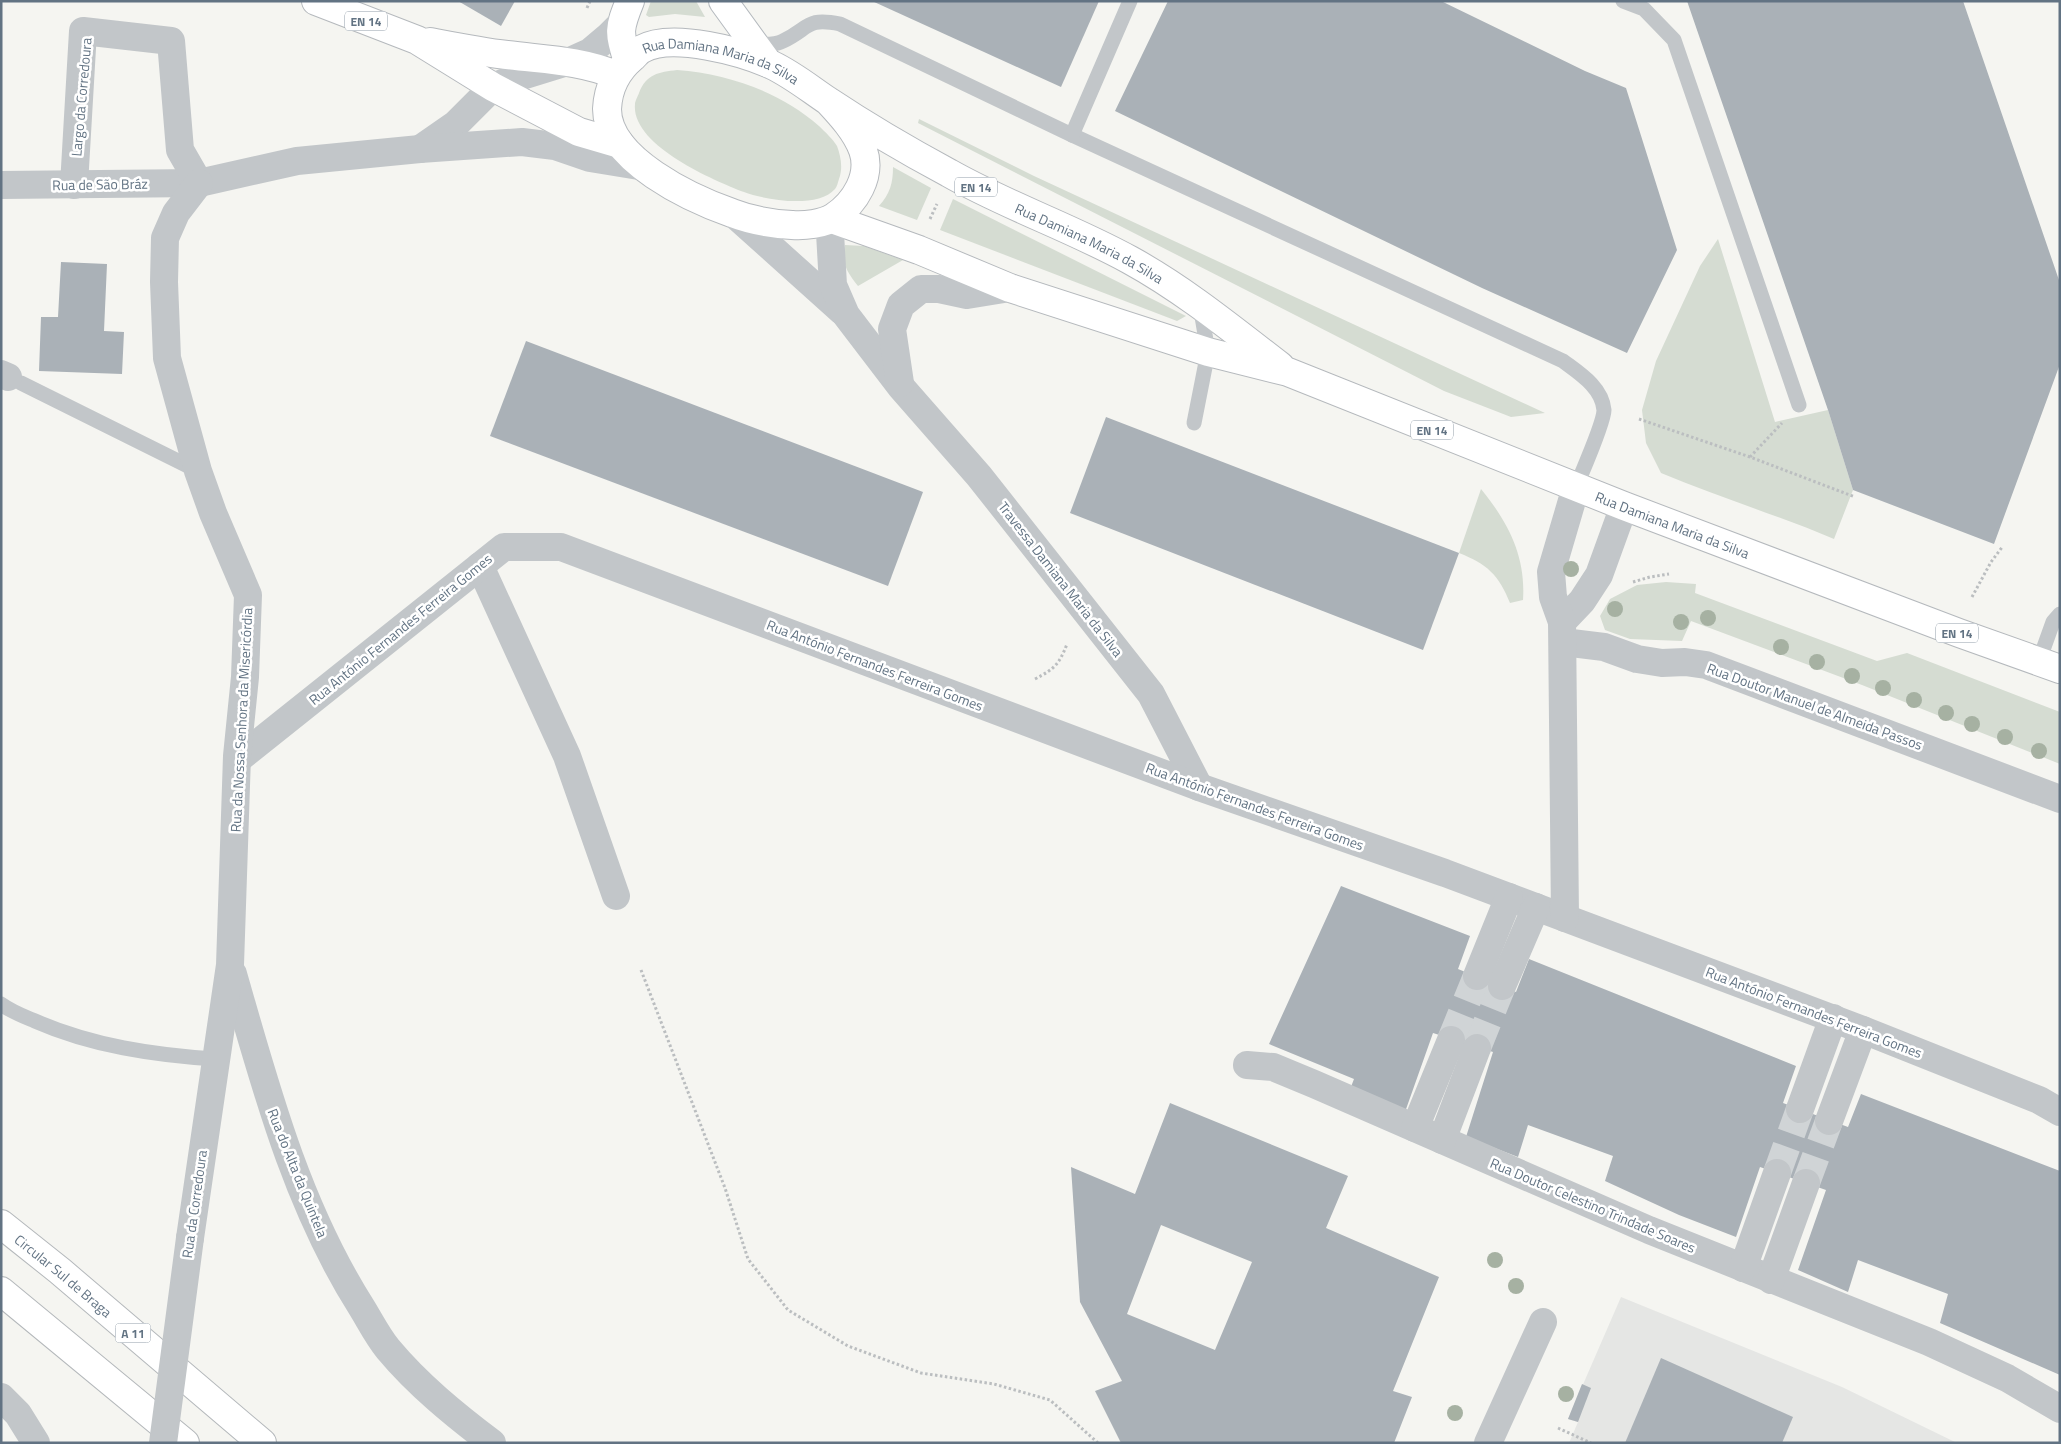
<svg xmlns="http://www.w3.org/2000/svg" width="2061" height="1444" viewBox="0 0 2061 1444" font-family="'Titillium Web',sans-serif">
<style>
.built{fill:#e5e6e4}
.green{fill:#d5dcd2}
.building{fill:#aab1b7;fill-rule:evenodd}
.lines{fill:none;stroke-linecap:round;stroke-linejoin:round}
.street-tunnel{stroke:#d0d4d6;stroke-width:28;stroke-dasharray:28 14;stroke-linecap:butt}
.secondary-casing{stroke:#b4b9be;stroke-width:30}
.primary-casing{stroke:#b5b9bd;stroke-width:30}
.highway-casing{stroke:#b4b8bb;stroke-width:30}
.path{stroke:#bbbec0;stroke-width:3;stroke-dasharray:2.5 2.5;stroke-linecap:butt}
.lane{stroke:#c2c6c9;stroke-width:15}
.street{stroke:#c2c6c9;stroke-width:28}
.secondary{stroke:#fff;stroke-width:28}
.primary{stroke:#fff;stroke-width:28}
.highway{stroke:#fff;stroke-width:28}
.street-bridge{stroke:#c2c6c9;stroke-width:28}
.tree{fill:#a6b1a2}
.labels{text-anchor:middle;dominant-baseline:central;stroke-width:5;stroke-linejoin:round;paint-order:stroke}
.shield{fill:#fff;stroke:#919da8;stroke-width:1}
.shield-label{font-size:12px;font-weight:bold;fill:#627383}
.street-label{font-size:14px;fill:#627383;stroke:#fff}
</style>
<rect width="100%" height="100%" fill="#f5f5f1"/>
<path class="built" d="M1621 1297 1842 1387 1957 1443H1569L1578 1422 1568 1419Z"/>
<g class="green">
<path d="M651 1H696L705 17 675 14 649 17 646 15Z"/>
<path d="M677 70C729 74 780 92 819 126 825 132 833 139 837 146 841 157 843 168 839 179 838 182 837 187 835 189 818 209 765 200 744 192 713 180 631 145 635 104 635 101 638 96 639 93 646 74 659 72 677 70Z"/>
<path d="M919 119 1034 176 1545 413 1511 417 1444 391 918 123Z"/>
<path d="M893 167 931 188 917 220 879 206C890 194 893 183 893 167Z"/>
<path d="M953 199 1186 316 1177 321 940 230Z"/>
<path d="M1718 239 1775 422 1828 410 1853 490 1834 539C1777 515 1718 497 1661 473L1646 443 1642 410 1656 361 1700 266Z"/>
<path d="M845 245 864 246 903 260 858 286C846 270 842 265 845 245Z"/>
<path d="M1481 489C1508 522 1526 556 1523 600L1510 603C1499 575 1487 564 1459 553Z"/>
<path d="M1666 582 1696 584 1695 593 1877 661 1907 653 2060 712V764L1862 685 1691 621 1682 641 1630 639 1605 630 1600 616 1610 599 1637 585Z"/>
</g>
<g class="building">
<path d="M458 1H515L501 26Z"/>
<path d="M872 1H1099L1061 87Z"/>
<path d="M1168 1H1441L1585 71 1626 88 1677 250 1627 353 1482 288 1115 111Z"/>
<path d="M1687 1H1963L2060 283V364L1994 544 1853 490 1828 410Z"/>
<path d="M61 262 107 264 104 331 124 332 122 374 39 371 41 317H58Z"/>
<path d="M526 341 923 492 888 586 490 436Z"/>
<path d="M1106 417 1459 553 1423 650 1070 513Z"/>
<path d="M1341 886 1470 936 1458 969 1490 982 1516 992 1529 959 1796 1066 1783 1103 1848 1127 1861 1094 2060 1171V1375L1940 1323 1948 1294 1858 1260 1848 1292 1798 1270 1826 1190 1760 1167 1736 1237 1679 1215 1605 1181 1613 1156 1528 1125 1518 1157 1466 1137 1493 1052 1433 1033 1405 1112 1349 1092 1354 1079 1269 1044Z"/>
<path d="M1170 1103 1348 1176 1326 1228 1439 1277 1393 1391 1412 1397 1394 1443H1121L1095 1391 1122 1381 1080 1302 1071 1167 1135 1194ZM1161 1225 1252 1262 1215 1350 1127 1314Z"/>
<path d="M1661 1358 1793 1417 1782 1443H1625Z"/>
<path d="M1582 1384 1591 1388 1578 1422 1568 1419Z"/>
</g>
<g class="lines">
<g class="street-tunnel">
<path d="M1451 1040 1477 976"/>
<path d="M1477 1048 1502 986"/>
<path d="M1777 1173 1800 1109"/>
<path d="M1806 1183 1829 1121"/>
</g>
<defs>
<g id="secondary">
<path d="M723 1 768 63"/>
<path d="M628 61C618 33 619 28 630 1"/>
</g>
<g id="primary">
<path d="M316 1 417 40 493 87 579 132 620 144"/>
<path d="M430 42C456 47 481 52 507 55 546 60 579 60 616 75"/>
<path id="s1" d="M828 101C841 115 856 131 863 150 872 176 855 203 834 217 823 224 804 226 792 225 773 224 750 220 732 213 692 199 607 160 607 109 608 88 616 71 633 57 636 54 638 51 642 49 672 32 743 52 772 65 793 75 810 89 828 101 867 127 908 151 949 173 1007 206 1072 228 1130 260 1183 289 1232 329 1280 366"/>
<path id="s2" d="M832 219 919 250 1010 288 1208 352 1288 372 1624 506 1959 633 2060 669"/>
</g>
<g id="highway">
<path id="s3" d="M1 1224 60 1271 262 1443"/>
<path d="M1 1291 185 1443"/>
</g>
</defs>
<use href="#secondary" class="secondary-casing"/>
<use href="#primary" class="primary-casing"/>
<use href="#highway" class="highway-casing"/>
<g class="path">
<path d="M587 8 590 1"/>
<path d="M930 219 937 204"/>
<path d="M1639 419 1750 457 1855 497"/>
<path d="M1750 457 1782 423"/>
<path d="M1633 582 1650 577 1669 574"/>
<path d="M1972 597 1991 562 2003 546"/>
<path d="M1035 679C1054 669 1059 665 1067 644"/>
<path d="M641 970 725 1188 748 1259 788 1310 848 1346 921 1373 994 1384 1050 1400 1098 1443"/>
<path d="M1558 1428 1591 1443"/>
</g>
<g class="lane">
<path d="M1623 1 1644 9 1674 40 1799 405"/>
<path d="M753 44C762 44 774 46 783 41 810 28 806 17 840 24L1072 135 1563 361C1579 373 1602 387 1604 410 1604 423 1582 472 1576 487"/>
<path d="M1072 135 1130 1"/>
<path d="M21 383 198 471"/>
<path d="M1194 423 1208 352 1200 305"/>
<path d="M2039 661 2053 622 2060 614"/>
<path d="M1 1004C12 1012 23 1016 35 1021 92 1046 154 1055 215 1059"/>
</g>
<g class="street">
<path d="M420 149 456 124 493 87 515 78 570 61 590 52 609 36 621 24"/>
<path d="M1 185 199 183 297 161 420 149 522 142 555 146 590 158 645 167"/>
<path d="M74 185 83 31 171 41 180 150 199 183"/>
<path d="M734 214 842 311"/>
<path d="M825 221 830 233 833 285 846 315 901 387 979 476 1151 694 1199 787"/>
<path d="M1 374 8 377"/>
<path d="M900 383 892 329 901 305 921 289H939L967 295 1010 288"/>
<path d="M480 566 567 756 616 896"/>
<path d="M1562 622 1582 601 1599 575 1624 506"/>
<path d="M1563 642 1604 647 1637 659 1662 663 1685 662 1706 665 2060 799"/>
<path d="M237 760 504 547H561L1199 787 1445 873 1565 918 1863 1030 2039 1100 2060 1112"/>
<path d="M1565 918 1562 622 1553 597 1551 572 1576 487"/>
<path d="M233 974C266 1089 297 1206 362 1308 370 1321 378 1337 388 1349 418 1385 455 1415 492 1443"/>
<path d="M1477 976 1509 897"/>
<path d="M1502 986 1536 907"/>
<path d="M1247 1065 1273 1067 1314 1084 1649 1230 1929 1342 2007 1378 2060 1409"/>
<path d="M1800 1109 1833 1018"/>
<path d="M1829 1121 1863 1030"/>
<path d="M1415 1128 1451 1040"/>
<path d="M1442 1140 1477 1048"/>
<path d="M190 1238 230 965 237 756 245 677 248 595 213 513 198 471 167 358 164 282 165 238 176 213 199 183"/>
<path d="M1743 1268 1777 1173"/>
<path d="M1771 1280 1806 1183"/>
<path d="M1 1397 18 1414 36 1443"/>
<path d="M1488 1443 1543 1322"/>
</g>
<use href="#secondary" class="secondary"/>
<use href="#primary" class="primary"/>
<use href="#highway" class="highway"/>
<path class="street-bridge" d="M163 1443 190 1238"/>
</g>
<g class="tree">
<circle cx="1571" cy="569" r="8"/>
<circle cx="1615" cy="609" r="8"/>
<circle cx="1708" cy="618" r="8"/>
<circle cx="1681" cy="622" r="8"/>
<circle cx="1781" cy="647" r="8"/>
<circle cx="1817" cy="662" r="8"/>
<circle cx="1852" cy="676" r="8"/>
<circle cx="1883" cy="688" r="8"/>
<circle cx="1914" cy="700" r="8"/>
<circle cx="1946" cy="713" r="8"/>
<circle cx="1972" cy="724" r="8"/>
<circle cx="2005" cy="737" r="8"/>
<circle cx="2039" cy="751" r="8"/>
<circle cx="1495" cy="1260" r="8"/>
<circle cx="1516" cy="1286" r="8"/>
<circle cx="1566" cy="1394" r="8"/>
<circle cx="1455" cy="1413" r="8"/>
</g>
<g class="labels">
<g class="shield">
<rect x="345" y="11.5" width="42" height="19" rx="4"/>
<rect x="955" y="177.5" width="42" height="19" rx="4"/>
<rect x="1411" y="420.5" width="42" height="19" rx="4"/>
<rect x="1936" y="623.5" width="42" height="19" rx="4"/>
<rect x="115.5" y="1323.5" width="35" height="19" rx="4"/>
</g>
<g class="shield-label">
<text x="366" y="21">EN 14</text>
<text x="976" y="187">EN 14</text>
<text x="1432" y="430">EN 14</text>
<text x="1957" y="633">EN 14</text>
<text x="133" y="1333">A 11</text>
</g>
<g class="street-label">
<text stroke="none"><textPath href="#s1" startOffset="569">Rua Damiana Maria da Silva</textPath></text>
<text transform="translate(81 97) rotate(-85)">Largo da Corredoura</text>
<text transform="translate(100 184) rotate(-1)">Rua de São Bráz</text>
<text stroke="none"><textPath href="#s1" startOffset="985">Rua Damiana Maria da Silva</textPath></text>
<text stroke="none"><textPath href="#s2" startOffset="895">Rua Damiana Maria da Silva</textPath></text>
<text transform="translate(1061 579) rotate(52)">Travessa Damiana Maria da Silva</text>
<text transform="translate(400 629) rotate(-39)">Rua António Fernandes Ferreira Gomes</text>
<text transform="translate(875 665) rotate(21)">Rua António Fernandes Ferreira Gomes</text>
<text transform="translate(1815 706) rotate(20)">Rua Doutor Manuel de Almeida Passos</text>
<text transform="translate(241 720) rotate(-87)">Rua da Nossa Senhora da Misericórdia</text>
<text transform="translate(1255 806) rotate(20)">Rua António Fernandes Ferreira Gomes</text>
<text transform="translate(1814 1012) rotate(21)">Rua António Fernandes Ferreira Gomes</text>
<text transform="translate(298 1173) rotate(68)">Rua do Alta da Quintela</text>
<text transform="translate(194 1204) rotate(-82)">Rua da Corredoura</text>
<text transform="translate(1593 1205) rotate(23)">Rua Doutor Celestino Trindade Soares</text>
<text stroke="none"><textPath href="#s3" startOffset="81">Circular Sul de Braga</textPath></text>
</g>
</g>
<rect width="2061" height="1444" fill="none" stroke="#627383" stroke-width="5"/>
</svg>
